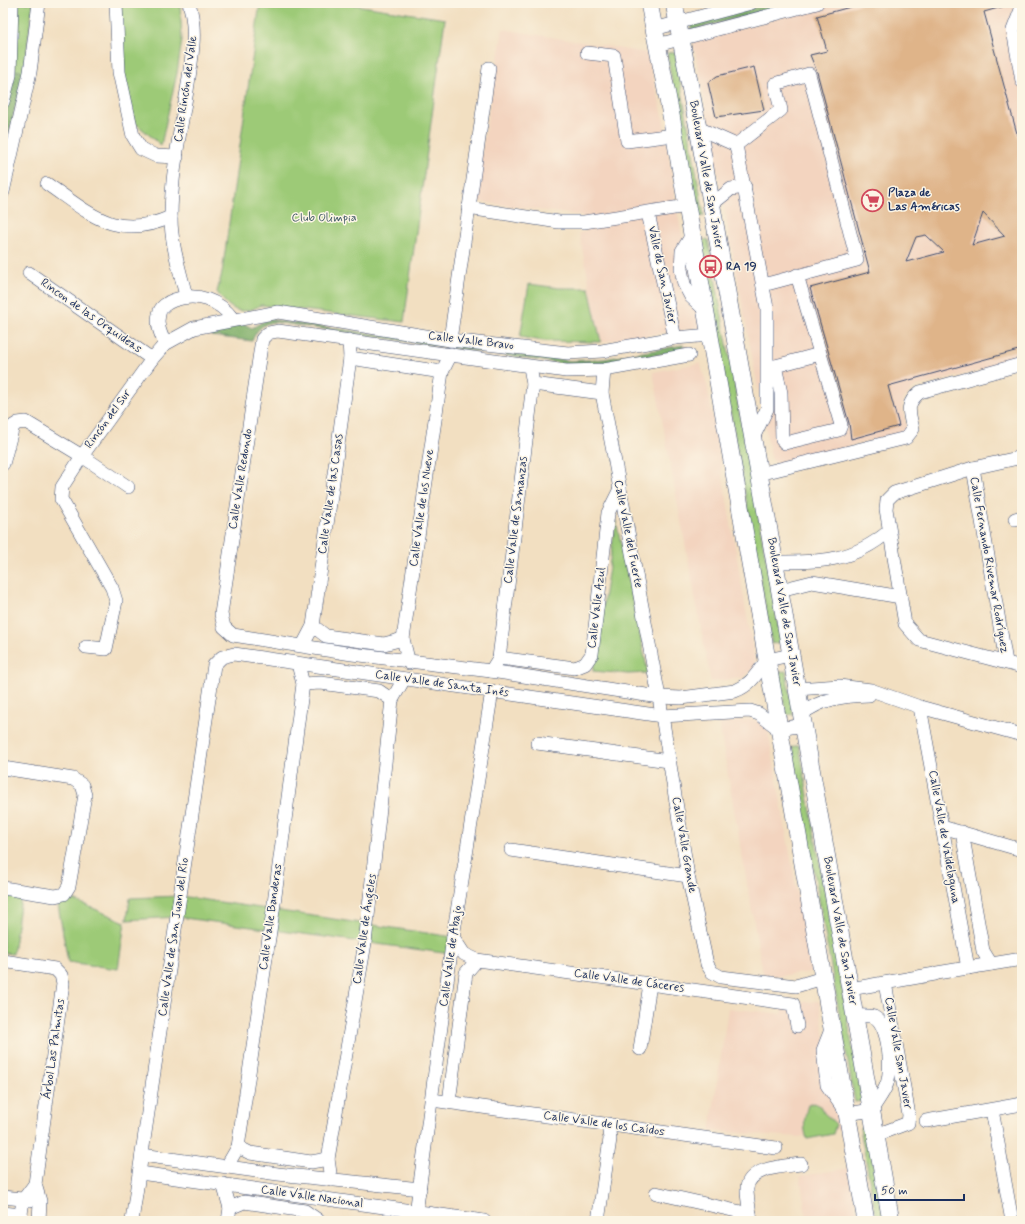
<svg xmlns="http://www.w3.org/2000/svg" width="1025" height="1224" viewBox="0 0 1025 1224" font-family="Mynerve,sans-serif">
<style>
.built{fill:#f3d4bf}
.green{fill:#9dca77;stroke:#5c7c6a}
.forest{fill:#7eae68;stroke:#4c6e63}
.building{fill:#dfb489;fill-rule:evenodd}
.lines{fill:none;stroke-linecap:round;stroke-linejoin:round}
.minor-casing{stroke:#3b496d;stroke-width:14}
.major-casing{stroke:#3b496d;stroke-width:18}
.minor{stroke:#fff;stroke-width:13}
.major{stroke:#fff;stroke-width:17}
.labels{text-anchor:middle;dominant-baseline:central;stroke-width:3;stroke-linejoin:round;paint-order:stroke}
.street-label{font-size:12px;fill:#1b2f5e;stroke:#fcf5e5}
.poi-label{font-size:12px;font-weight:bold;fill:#1b2f5e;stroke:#fcf5e5;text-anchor:start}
.park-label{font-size:12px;fill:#3c5664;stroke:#fcf5e5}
</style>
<rect width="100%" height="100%" fill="#fcf5e5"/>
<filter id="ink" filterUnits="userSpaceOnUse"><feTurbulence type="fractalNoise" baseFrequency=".025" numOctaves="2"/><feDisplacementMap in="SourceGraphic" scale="8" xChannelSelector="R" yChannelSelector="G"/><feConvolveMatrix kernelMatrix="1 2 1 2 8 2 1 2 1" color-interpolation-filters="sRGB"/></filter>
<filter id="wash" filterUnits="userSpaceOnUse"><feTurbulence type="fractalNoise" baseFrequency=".012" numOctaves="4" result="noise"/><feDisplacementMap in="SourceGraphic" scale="16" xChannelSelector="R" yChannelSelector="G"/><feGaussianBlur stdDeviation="0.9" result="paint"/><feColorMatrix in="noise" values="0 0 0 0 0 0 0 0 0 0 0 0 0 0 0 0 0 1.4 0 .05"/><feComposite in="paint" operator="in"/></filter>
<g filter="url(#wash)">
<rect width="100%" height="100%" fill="#f2dfc1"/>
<g class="built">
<path d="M836 3H1022V360L915 387 904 399 902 408 908 431 778 465 771 458 693 41Z"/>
<path d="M503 29 647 53 663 116 677 211 702 327 601 342 579 233 586 231 583 216 482 202 476 199 475 191Z"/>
<path d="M700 363 707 385 755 662 753 669 742 678 711 682 653 372Z"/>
<path d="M749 719 762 722 768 730 811 972 779 976 763 974 719 724Z"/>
<path d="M819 1001 840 1129 799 1137 710 1131 728 1008 782 1014V1004Z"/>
<path d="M849 1168 858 1221H807L800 1176Z"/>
</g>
<g class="green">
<path d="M19 3H33L24 72 14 70Z"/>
<path d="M121 3H180L182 40 177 73 161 145 134 122 120 60Z"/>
<path d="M260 3H343L445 19 404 322 261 305C240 317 230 310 217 292L222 273Z"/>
<path d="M675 52 704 216 696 217 667 53Z"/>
<path d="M708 239 781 642 772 644 700 241Z"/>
<path d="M529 284 559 288H589L601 342 543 341 520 337Z"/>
<path d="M616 521 648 673 628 674 593 671Z"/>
<path d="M786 671 793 714 786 715 779 672Z"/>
<path d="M799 745 862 1101 855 1102 792 747Z"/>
<path d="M3 895 21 898 13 954 3 953Z"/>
<path d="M180 896 453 937 451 954 177 917 127 920 130 898Z"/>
<path d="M74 900 125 922 118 969 68 962 58 905Z"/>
<path d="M814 1103 820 1106 824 1113 836 1124 833 1134 807 1139C803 1127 804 1117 808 1105Z"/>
<path d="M867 1127 884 1221H877L860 1128Z"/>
</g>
<g class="forest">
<path d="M773 3H794L692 30 690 25Z"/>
<path d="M14 70 24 72 3 158V119Z"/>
<path d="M267 319 571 361 605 359 683 345V350L606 364 571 365 274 322C262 323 256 331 252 341L211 336 214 331 244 324 252 328Z"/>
</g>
<g id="blocks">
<g class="building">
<path d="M865 3H1004L1005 6 984 12 1022 152V349L888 386 899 426 851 439 849 423 810 288 870 272 817 72 810 55 827 51 817 16ZM983 213 1005 236 972 245ZM926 235 944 252 906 262 916 237Z"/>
<path d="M754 67 764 110 716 117 708 83 717 76Z"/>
</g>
</g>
</g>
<g filter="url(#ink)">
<use href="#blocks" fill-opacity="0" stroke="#3b496d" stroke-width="1"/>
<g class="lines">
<defs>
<g id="minor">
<path d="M116 3 119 72 133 136 141 149 156 156 177 157"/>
<path d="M1022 7 1013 30 1022 81"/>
<path d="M654 29 751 3"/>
<path d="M657 45 817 3"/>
<path d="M587 53 614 56 627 141 674 135"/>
<path d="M3 102 10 75 12 3"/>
<path d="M698 128 736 145"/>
<path d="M736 145 781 110 775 84 809 74 857 260 763 285"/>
<path d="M736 145 767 308V409L753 438"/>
<path d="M47 184C91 214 115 241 171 217"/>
<path d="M3 192 30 72 39 3"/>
<path d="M711 205 731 189 745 187"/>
<path d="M468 208 559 222H584L687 206"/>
<path d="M648 213 675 338"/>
<path d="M692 235 682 251 681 269 684 284 691 297 706 311"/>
<path d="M29 273 152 359"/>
<path d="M186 296C180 271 171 244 171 218 171 176 180 132 187 91 191 61 198 33 189 3"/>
<path d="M450 340 489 68"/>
<path d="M165 344C161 334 156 325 159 314 160 307 168 302 174 300 197 292 219 300 233 319"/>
<path d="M689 355 604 370 566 371 278 331 268 333 262 339 221 614 224 627 233 635 352 654 491 671 659 697 681 698 735 691C751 685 757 673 767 660L791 655"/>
<path d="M350 358 442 372"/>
<path d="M775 366 781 393 782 440 785 443 839 430 841 425 797 275"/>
<path d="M768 368 820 354"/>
<path d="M604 370 602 393 659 697 688 876 707 964 712 972 721 977 796 986 823 978"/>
<path d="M533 384 602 393"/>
<path d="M1022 457 973 468 894 493 887 500 886 509 905 624 919 640 1022 667"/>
<path d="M3 464 13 426 18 423 26 422 82 456 128 487"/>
<path d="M973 468 1006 662"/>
<path d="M759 474 906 438 913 429C909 412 905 404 920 392L1022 364"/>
<path d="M1015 519 1022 517"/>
<path d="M775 562C820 562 853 562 889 531"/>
<path d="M780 590 812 582 901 597"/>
<path d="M313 626 326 636 384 644 403 639"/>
<path d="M303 645 313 626 350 358 349 340"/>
<path d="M86 647 106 649 116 601 112 588 61 499 62 487 82 456 152 359 165 344 194 328 278 312 450 340 568 353 602 351 675 338 710 335"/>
<path d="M499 658 575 668 585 664 592 654 608 513 620 489"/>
<path d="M409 663 403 639 442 372 451 354"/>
<path d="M491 671 499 658 533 384 530 367"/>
<path d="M303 684 321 683 379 691 392 700"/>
<path d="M797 689 839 686 871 690 920 707 1022 735"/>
<path d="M920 707 968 968"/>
<path d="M802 714C822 698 844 696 869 695"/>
<path d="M537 743 669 761"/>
<path d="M3 768 73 779 82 785 85 795 69 886 64 894 55 896 3 888"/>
<path d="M942 827 1022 850"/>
<path d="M962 832 983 951 991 964"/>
<path d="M511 850 688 876"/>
<path d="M453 937 464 954 477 960 793 1004 797 1026"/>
<path d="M3 961 55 969 61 975 63 983 35 1184 40 1201 39 1221"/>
<path d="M937 973 1022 959"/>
<path d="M850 989 935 974"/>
<path d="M832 1027 823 1050 827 1085 847 1114 872 1110C876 1102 883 1094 886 1086 893 1072 889 1024 874 1017 869 1015 860 1016 855 1016"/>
<path d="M640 1049 650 984"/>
<path d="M432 1100 776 1148"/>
<path d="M449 1102 466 973 477 960"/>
<path d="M992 1110 1012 1221"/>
<path d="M926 1121 1022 1104"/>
<path d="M876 1135 908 1123 909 1115 885 983"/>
<path d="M238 1147 250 1153 311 1162 328 1159"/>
<path d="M142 1155 278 1174 420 1189"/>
<path d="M227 1166 238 1147 273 911 303 684 298 664"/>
<path d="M140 1173 484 1221"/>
<path d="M331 1180 328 1159 365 943 392 700 404 679"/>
<path d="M223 1184 230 1208 228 1221"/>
<path d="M656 1193 750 1214"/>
<path d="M3 1197 31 1200"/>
<path d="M230 1208 244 1202 305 1211 318 1220"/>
<path d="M3 1213 21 1215"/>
<path d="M20 1221 23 1200 35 1184"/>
<path d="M132 1221 214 665 222 657 234 654 662 716 750 711 759 714 779 729 804 725"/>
<path d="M415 1221 453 937 492 691"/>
<path d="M598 1221 610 1139 608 1124"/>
<path d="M751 1221C750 1211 747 1200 747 1190 746 1167 786 1166 801 1164"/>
</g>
<g id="major">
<path d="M649 3 671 115 866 1221"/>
<path d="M674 3 698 128 891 1221"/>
</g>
</defs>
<use href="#minor" class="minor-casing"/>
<use href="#major" class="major-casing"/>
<use href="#minor" class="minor"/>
<use href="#major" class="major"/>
</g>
</g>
<defs>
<symbol id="supermarket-ring" viewBox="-11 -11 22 22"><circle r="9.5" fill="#fcf5e5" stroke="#d1495b" stroke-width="1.5"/><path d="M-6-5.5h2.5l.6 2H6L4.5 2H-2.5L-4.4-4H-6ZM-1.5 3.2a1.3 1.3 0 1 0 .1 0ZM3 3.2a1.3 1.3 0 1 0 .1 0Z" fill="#d1495b"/></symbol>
<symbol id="bus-ring" viewBox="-11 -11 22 22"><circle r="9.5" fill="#fcf5e5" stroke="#d1495b" stroke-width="1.5"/><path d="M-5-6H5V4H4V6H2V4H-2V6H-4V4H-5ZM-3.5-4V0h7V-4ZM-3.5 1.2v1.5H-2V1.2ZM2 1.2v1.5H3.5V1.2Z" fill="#d1495b"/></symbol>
</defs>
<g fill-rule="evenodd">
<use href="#supermarket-ring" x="860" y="188" width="25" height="25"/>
<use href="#bus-ring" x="698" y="254" width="25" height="25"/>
</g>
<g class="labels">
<g class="street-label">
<text transform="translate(186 89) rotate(-82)">Calle Rincón del Valle</text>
<text transform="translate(706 175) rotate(80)">Boulevard Valle de San Javier</text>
<text transform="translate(662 275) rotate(78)">Valle de San Javier</text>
<text transform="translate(91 316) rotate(35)">Rincon de las Orquideas</text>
<text transform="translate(471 341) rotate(7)">Calle Valle Bravo</text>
<text transform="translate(108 419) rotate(-54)">Rincón del Sur</text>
<text transform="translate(241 479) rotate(-81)">Calle Valle Redondo</text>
<text transform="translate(331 494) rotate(-82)">Calle Valle de las Casas</text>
<text transform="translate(422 508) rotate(-82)">Calle Valle de los Nueve</text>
<text transform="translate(516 520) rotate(-83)">Calle Valle de Samanzas</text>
<text transform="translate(628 534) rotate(79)">Calle Valle del Fuerte</text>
<text transform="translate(989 565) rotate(80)">Calle Fernando Rivemar Rodríguez</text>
<text transform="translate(597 608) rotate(-83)">Calle Valle Azul</text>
<text transform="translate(784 612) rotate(80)">Boulevard Valle de San Javier</text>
<text transform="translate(442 684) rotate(8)">Calle Valle de Santa Inés</text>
<text transform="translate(944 837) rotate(80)">Calle Valle de Valdelaguna</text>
<text transform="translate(684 845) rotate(80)">Calle Valle Grande</text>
<text transform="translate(271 917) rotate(-82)">Calle Valle Banderas</text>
<text transform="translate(365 929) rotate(-82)">Calle Valle de Ángeles</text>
<text transform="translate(840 931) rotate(80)">Boulevard Valle de San Javier</text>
<text transform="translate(174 937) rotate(-82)">Calle Valle de San Juan del Río</text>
<text transform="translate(451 956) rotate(-82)">Calle Valle de Abajo</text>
<text transform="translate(629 981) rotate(8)">Calle Valle de Cáceres</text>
<text transform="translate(54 1049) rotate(-82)">Árbol Las Palmitas</text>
<text transform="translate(898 1053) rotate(80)">Calle Valle San Javier</text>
<text transform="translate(604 1124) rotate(8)">Calle Valle de los Caídos</text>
<text transform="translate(312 1197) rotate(8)">Calle Valle Nacional</text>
</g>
<g class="poi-label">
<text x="888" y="193">Plaza de<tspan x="888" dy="14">Las Américas</tspan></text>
<text x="726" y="267">RA 19</text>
</g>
<g class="park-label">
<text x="324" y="218">Club Olimpia</text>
</g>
</g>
<rect width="1025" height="1224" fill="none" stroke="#fcf5e5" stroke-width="16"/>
<path d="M875 1194v6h89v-6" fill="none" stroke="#1b2f5e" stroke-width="2"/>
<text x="881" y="1194" font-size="12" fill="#1b2f5e" stroke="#fcf5e5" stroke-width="3" paint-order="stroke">50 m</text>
</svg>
